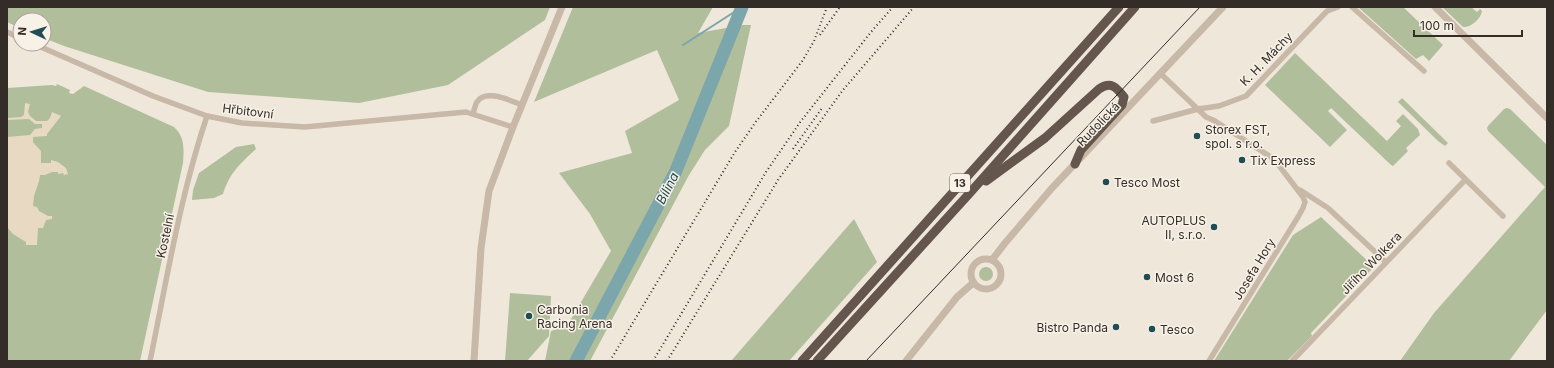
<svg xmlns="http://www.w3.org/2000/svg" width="1554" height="368" viewBox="0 0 1554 368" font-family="Inter,sans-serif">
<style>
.green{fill:#b0be9c}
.plaza{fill:#e7d9c2}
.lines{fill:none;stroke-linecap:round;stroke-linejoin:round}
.stream{stroke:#7ba6ab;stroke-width:2}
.river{stroke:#7ba6ab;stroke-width:13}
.minor{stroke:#c7b8a7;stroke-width:5.5}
.tertiary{stroke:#c7b8a7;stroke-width:7}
.trunk{stroke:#64564c;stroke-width:9}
.tram{stroke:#342c27;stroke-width:1}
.rail{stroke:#342c27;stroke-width:2;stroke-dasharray:1 3;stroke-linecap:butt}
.poi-dot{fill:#204c53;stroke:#f8f1e7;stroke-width:1.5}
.labels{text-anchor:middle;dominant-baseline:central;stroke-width:3;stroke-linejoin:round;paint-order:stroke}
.shield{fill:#f8f1e7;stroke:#6f6761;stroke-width:1}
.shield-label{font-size:11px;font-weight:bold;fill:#342c27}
.street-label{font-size:12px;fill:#342c27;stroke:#f8f1e7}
.poi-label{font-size:12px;fill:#342c27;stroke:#f8f1e7;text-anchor:start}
.water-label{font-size:13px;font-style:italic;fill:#204c53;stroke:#f8f1e7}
</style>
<rect width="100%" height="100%" fill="#f0e7db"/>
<g class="green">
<path d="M7 7H550L545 20 448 85 359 103 208 92 64 46 44 38V20H20V28L7 22Z"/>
<path d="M573 7H713L698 33 743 25H751L729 126 705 150 689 175 590 361H545L551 331 567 326 611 251 590 214 559 173 632 153 625 131 679 100 657 50 534 102Z"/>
<path d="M1358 7H1403L1443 45 1429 61 1423 55 1416 59Z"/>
<path d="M1442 7H1471L1477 12 1480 9 1482 11C1481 19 1470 28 1463 27Z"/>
<path d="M1295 53 1387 141 1401 126 1396 121 1403 114 1418 129 1420 135 1406 148 1408 151 1393 166 1391 165 1331 108 1328 111 1347 130 1330 147 1265 85Z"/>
<path d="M57 84 70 90 69 93 73 94 84 86 174 127C185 137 184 149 183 163L140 361H7V88L52 85 56 86Z"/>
<path d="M1402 98 1448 143 1445 146 1438 141 1398 102Z"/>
<path d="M1507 108 1510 109 1547 145V310L1509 361H1400L1434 313 1545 187 1488 131 1487 128 1488 126 1504 109Z"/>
<path d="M254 144 256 149C240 164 230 172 223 194L214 198 192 200 193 190 199 173 236 147Z"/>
<path d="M1321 217 1374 267 1311 333 1312 336 1287 361H1214L1293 235Z"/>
<path d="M854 219 877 262 789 361H731Z"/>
<circle cx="986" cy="274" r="7"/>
<path d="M510 293 551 296 549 336 527 361H505Z"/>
</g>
<path class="plaza" d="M25 103 30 104 28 112 30 116 36 121H47L50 118 52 112 61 116 47 134V136L33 137V142L41 151V163H51V160L58 162 66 168 68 174 64 175 63 173 58 174V172H52L45 175H40L39 181 34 196 33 206 37 207 39 211 48 216H52V219L46 220 43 228H38L37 245H26V242L13 234 7 227V137L30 135 35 129 42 128V124H35L29 119 7 120V118L21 117 24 115Z"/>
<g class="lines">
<path class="stream" d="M683 45 742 7"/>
<path class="river" d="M576 361 675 173 742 7"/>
<g class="minor">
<path d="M1352 7 1424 71"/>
<path d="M7 32 20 38"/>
<path d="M34 44 153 96 207 116 242 123 305 127 466 112 513 127"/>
<path d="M1161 74 1206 117 1215 121 1274 159 1303 197 1305 202 1303 208 1298 217 1209 361"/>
<path d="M473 114C474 111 475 105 477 102 485 88 511 101 522 105"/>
<path d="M1153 121 1198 109 1219 106 1246 96 1327 11 1338 7"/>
<path d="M1449 163 1503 216"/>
<path d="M1300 190 1328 208 1386 262"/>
<path d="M150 361C167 279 180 196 207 116"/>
<path d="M1292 361 1465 180"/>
</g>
<g class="tertiary">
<path d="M1435 7 1547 118"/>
<circle cx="986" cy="274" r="15"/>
<path d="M992 260 1005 243 1052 188 1223 7"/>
<path d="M474 361 481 248 489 191 513 127 562 7"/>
<path d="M906 361 957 297 973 283"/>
</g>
<g class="trunk">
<path d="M986 181 1045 138 1099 89C1111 81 1116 87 1124 97L1122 105 1081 150 1075 164"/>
<path d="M802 361 1119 7"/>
<path d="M817 361 968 195 1135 7"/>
</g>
<path class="tram" d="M866 361 1200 7"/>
<g class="rail">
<path d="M820 35 840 7"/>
<path d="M793 149 822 108"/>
<path d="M610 361 735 152 755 123 803 60 814 41 827 7"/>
<path d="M653 361 766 172 801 121 871 32 893 7"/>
<path d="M667 361 778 180 843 90 914 7"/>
</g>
</g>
<g class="poi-dot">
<circle cx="1197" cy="136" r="4"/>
<circle cx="1242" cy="160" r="4"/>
<circle cx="1106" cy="182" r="4"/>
<circle cx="1214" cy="227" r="4"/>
<circle cx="1147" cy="277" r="4"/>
<circle cx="529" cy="316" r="4"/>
<circle cx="1116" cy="327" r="4"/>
<circle cx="1152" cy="329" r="4"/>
</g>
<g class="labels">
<rect class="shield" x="950" y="174" width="20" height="18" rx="3"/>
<g class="shield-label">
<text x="960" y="183">13</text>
</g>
<g class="street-label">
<text transform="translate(1266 59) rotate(-46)">K. H. Máchy</text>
<text transform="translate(248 111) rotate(7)">Hřbitovní</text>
<text transform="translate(1098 124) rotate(-46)">Rudolická</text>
<text transform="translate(165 236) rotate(-78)">Kostelní</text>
<text transform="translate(1371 263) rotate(-46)">Jiřího Wolkera</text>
<text transform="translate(1254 269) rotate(-59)">Josefa Hory</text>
</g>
<g class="poi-label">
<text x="1205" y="129">Storex FST,<tspan x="1205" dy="14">spol. s r.o.</tspan></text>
<text x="1250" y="160">Tix Express</text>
<text x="1114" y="182">Tesco Most</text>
<text x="1206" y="220" text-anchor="end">AUTOPLUS<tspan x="1206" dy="14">II, s.r.o.</tspan></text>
<text x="1155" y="277">Most 6</text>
<text x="537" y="309">Carbonia<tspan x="537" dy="14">Racing Arena</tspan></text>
<text x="1108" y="327" text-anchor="end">Bistro Panda</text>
<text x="1160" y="329">Tesco</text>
</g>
<g class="water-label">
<text transform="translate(667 188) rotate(-63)">Bílina</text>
</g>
</g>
<rect width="1554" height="368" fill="none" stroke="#342c27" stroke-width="16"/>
<g transform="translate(32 32) rotate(274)"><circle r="19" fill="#f8f1e7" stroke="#aaa29a"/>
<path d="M0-3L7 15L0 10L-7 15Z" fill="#204c53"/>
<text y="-6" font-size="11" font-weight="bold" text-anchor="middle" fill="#342c27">N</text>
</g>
<path d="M1414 30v6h108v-6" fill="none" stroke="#342c27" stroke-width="2"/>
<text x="1420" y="30" font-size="12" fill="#342c27" stroke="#f8f1e7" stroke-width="3" paint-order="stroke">100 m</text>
</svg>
